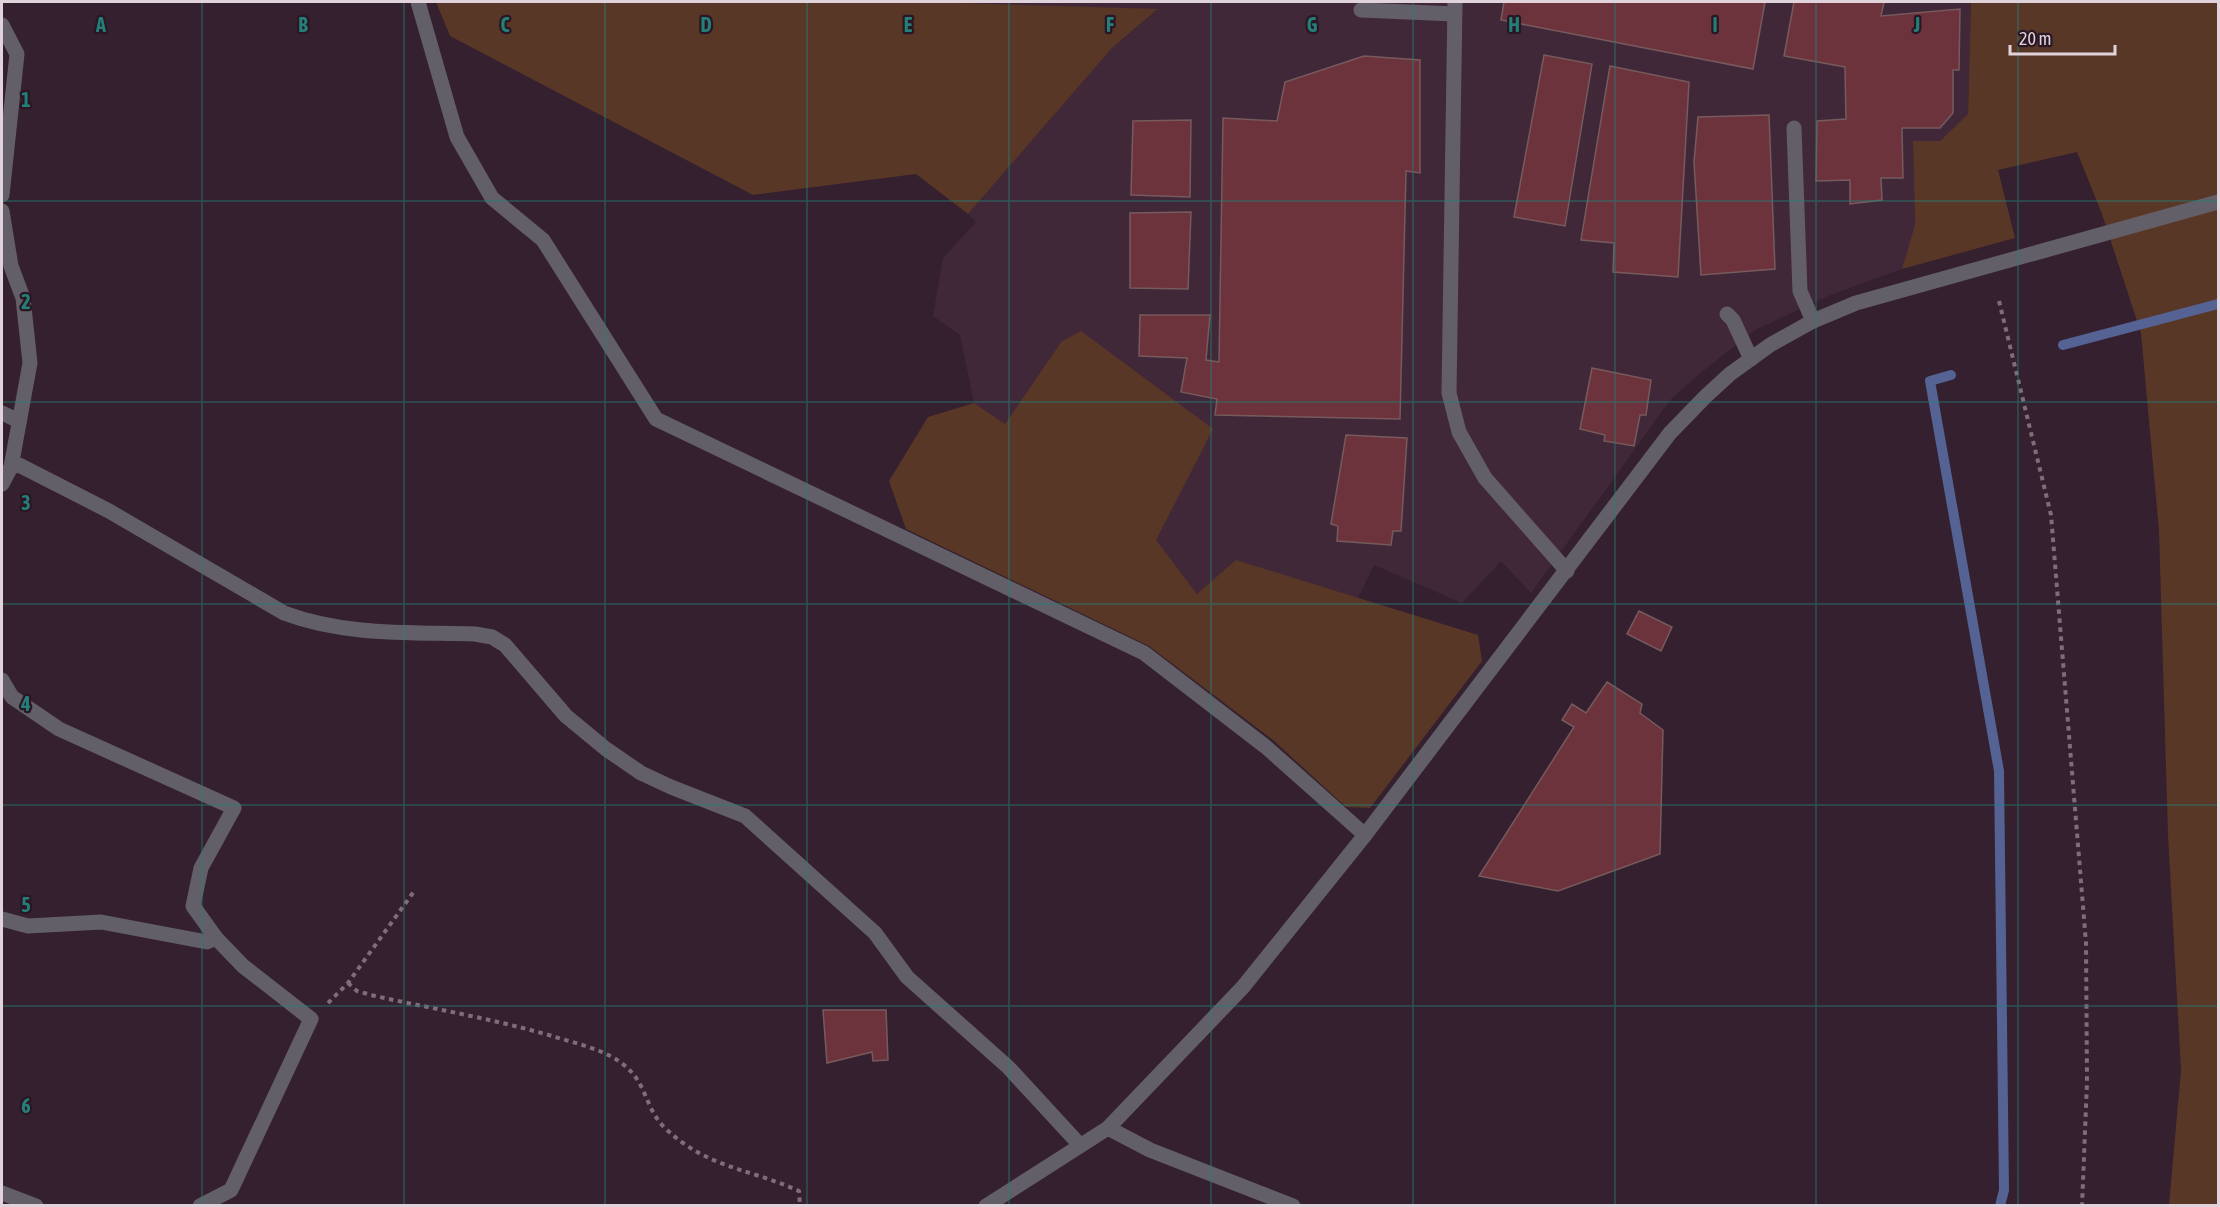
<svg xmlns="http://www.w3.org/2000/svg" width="2220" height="1207" viewBox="0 0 2220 1207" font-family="'Asap Condensed',sans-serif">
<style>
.built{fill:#412839}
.green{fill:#593727}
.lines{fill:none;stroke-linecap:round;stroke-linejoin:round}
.stream{stroke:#546294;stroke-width:10}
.building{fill:#6d333c;stroke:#775a5d;stroke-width:1.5}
.path{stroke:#7f6d79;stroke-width:4;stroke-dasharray:4.5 4.5;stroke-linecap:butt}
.minor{stroke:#635f69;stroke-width:15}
.grid{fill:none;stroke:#247f79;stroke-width:1.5;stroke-opacity:0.55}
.grid-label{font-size:20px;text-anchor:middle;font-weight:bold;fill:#247f79;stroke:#2a1724;stroke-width:4.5;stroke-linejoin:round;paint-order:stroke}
</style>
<rect width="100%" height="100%" fill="#34202e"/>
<path class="built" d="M1971 2 1968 114 1940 141 1913 142 1915 225 1902 269 1828 296 1755 330 1703 371 1671 399 1531 593 1501 561 1462 603 1374 565 1358 598 1236 561 1197 594 1155 540 1061 342 1005 424 974 403 960 335 933 316 943 258 976 222 968 214 1112 48 1158 10 927 2Z"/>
<g class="green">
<path d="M436 2H927L1158 9 1112 48 968 214 916 174 753 195 450 36Z"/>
<path d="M1971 2H2218V1205H2169L2181 1070 2168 835 2159 530 2141 333 2102 214 2077 152 1998 170 2015 238 1902 269 1915 225 1913 141H1940L1968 114Z"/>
<path d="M1081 331 1213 429 1156 540 1197 594 1236 560 1478 635 1482 661 1370 808 1346 807 1273 740 1149 646 906 529 889 481 928 417 974 403 1005 424 1061 342Z"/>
</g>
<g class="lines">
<g class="stream">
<path d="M2063 345 2218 304"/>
<path d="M1951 375 1930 381 1999 771 2004 1190 2000 1206"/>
</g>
</g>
<g class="building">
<path d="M1504 2H1765L1753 69 1501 20Z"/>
<path d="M1794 2H1884L1881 16 1960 9 1959 70H1953V113L1940 128H1902L1903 178H1881L1882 200 1850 204V180L1816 181 1817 121 1846 119 1845 67 1784 56Z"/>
<path d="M1544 55 1592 64 1565 226 1514 217Z"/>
<path d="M1364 56 1420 60V173L1406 171 1400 419 1215 415 1217 399 1181 392 1187 358 1139 356 1140 315H1210L1206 360 1219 362 1223 118 1277 121 1285 82Z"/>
<path d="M1610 66 1689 82 1678 277 1613 272 1614 243 1581 240Z"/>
<path d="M1769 115 1775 269 1701 275 1694 162 1698 117Z"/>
<path d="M1191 120 1190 197 1131 195 1133 121Z"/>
<path d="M1191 212 1188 289 1130 288V213Z"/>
<path d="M1592 368 1651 380 1646 415H1640L1634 446 1604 441 1605 435 1580 429Z"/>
<path d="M1346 435 1407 438 1401 531H1393L1391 545 1337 541 1338 526 1331 524Z"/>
<path d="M1639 611 1672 627 1661 651 1627 634Z"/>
<path d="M1607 682 1642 704 1640 713 1663 730 1660 854 1558 891 1479 876 1574 727 1562 720 1572 704 1586 713Z"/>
<path d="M823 1010H886L888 1060 873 1061 872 1052 827 1063Z"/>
</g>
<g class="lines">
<g class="path">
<path d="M1999 301 2051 515 2086 943 2087 1082 2082 1206"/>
<path d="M348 983 357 991 375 996C434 1009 494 1019 552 1036 571 1042 594 1047 612 1057 649 1077 642 1106 665 1128 708 1169 749 1168 799 1191L800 1206"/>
<path d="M328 1003 348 983 415 890"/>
</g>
<g class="minor">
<path d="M418 2 457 137 492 198 543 240 656 419 1144 653 1266 747 1365 835"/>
<path d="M1455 2 1449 393 1459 432 1485 478 1567 571"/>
<path d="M1361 10 1455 14"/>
<path d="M2 25 17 54 2 195"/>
<path d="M1794 128 1800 291 1813 321"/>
<path d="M2 211 11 266 23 298 30 363 11 467 2 484"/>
<path d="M1727 314 1733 320 1751 359"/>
<path d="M2 413 19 421"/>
<path d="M11 467 19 465 109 511 284 613C345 636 411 632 475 634L492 637 505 645 566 716 606 749 641 773 671 787 745 816 875 933 907 977 1008 1067 1079 1144"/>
<path d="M2 680 12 697 59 729 234 808 201 868 193 906 216 938 243 966 311 1019 231 1190 200 1206"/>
<path d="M2 919 28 926 101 922 207 942 216 938"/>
<path d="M1108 1128 1150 1150 1293 1206"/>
<path d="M2 1193 36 1206"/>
<path d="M986 1206 1108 1128 1243 987 1365 835 1670 433 1706 396 1730 374 1770 345 1813 321 1856 303 2218 202"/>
</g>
</g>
<path class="grid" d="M202 2V1206M404 2V1206M605 2V1206M807 2V1206M1009 2V1206M1211 2V1206M1413 2V1206M1615 2V1206M1816 2V1206M2018 2V1206M2 201H2218M2 402H2218M2 604H2218M2 805H2218M2 1006H2218"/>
<g class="grid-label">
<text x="101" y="32">A</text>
<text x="303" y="32">B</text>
<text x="505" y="32">C</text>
<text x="706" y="32">D</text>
<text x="908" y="32">E</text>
<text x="1110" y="32">F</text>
<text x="1312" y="32">G</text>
<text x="1514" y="32">H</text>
<text x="1715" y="32">I</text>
<text x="1917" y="32">J</text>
<text x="26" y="107">1</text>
<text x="26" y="309">2</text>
<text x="26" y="510">3</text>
<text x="26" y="711">4</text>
<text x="26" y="912">5</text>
<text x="26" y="1113">6</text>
</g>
<rect width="2220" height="1207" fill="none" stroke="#e1d3dc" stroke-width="6"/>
<path d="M2010 45v9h105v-9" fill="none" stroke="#e1d3dc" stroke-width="3"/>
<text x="2019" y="45" font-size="18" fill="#e1d3dc" stroke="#2a1724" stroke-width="4.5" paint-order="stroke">20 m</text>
</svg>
